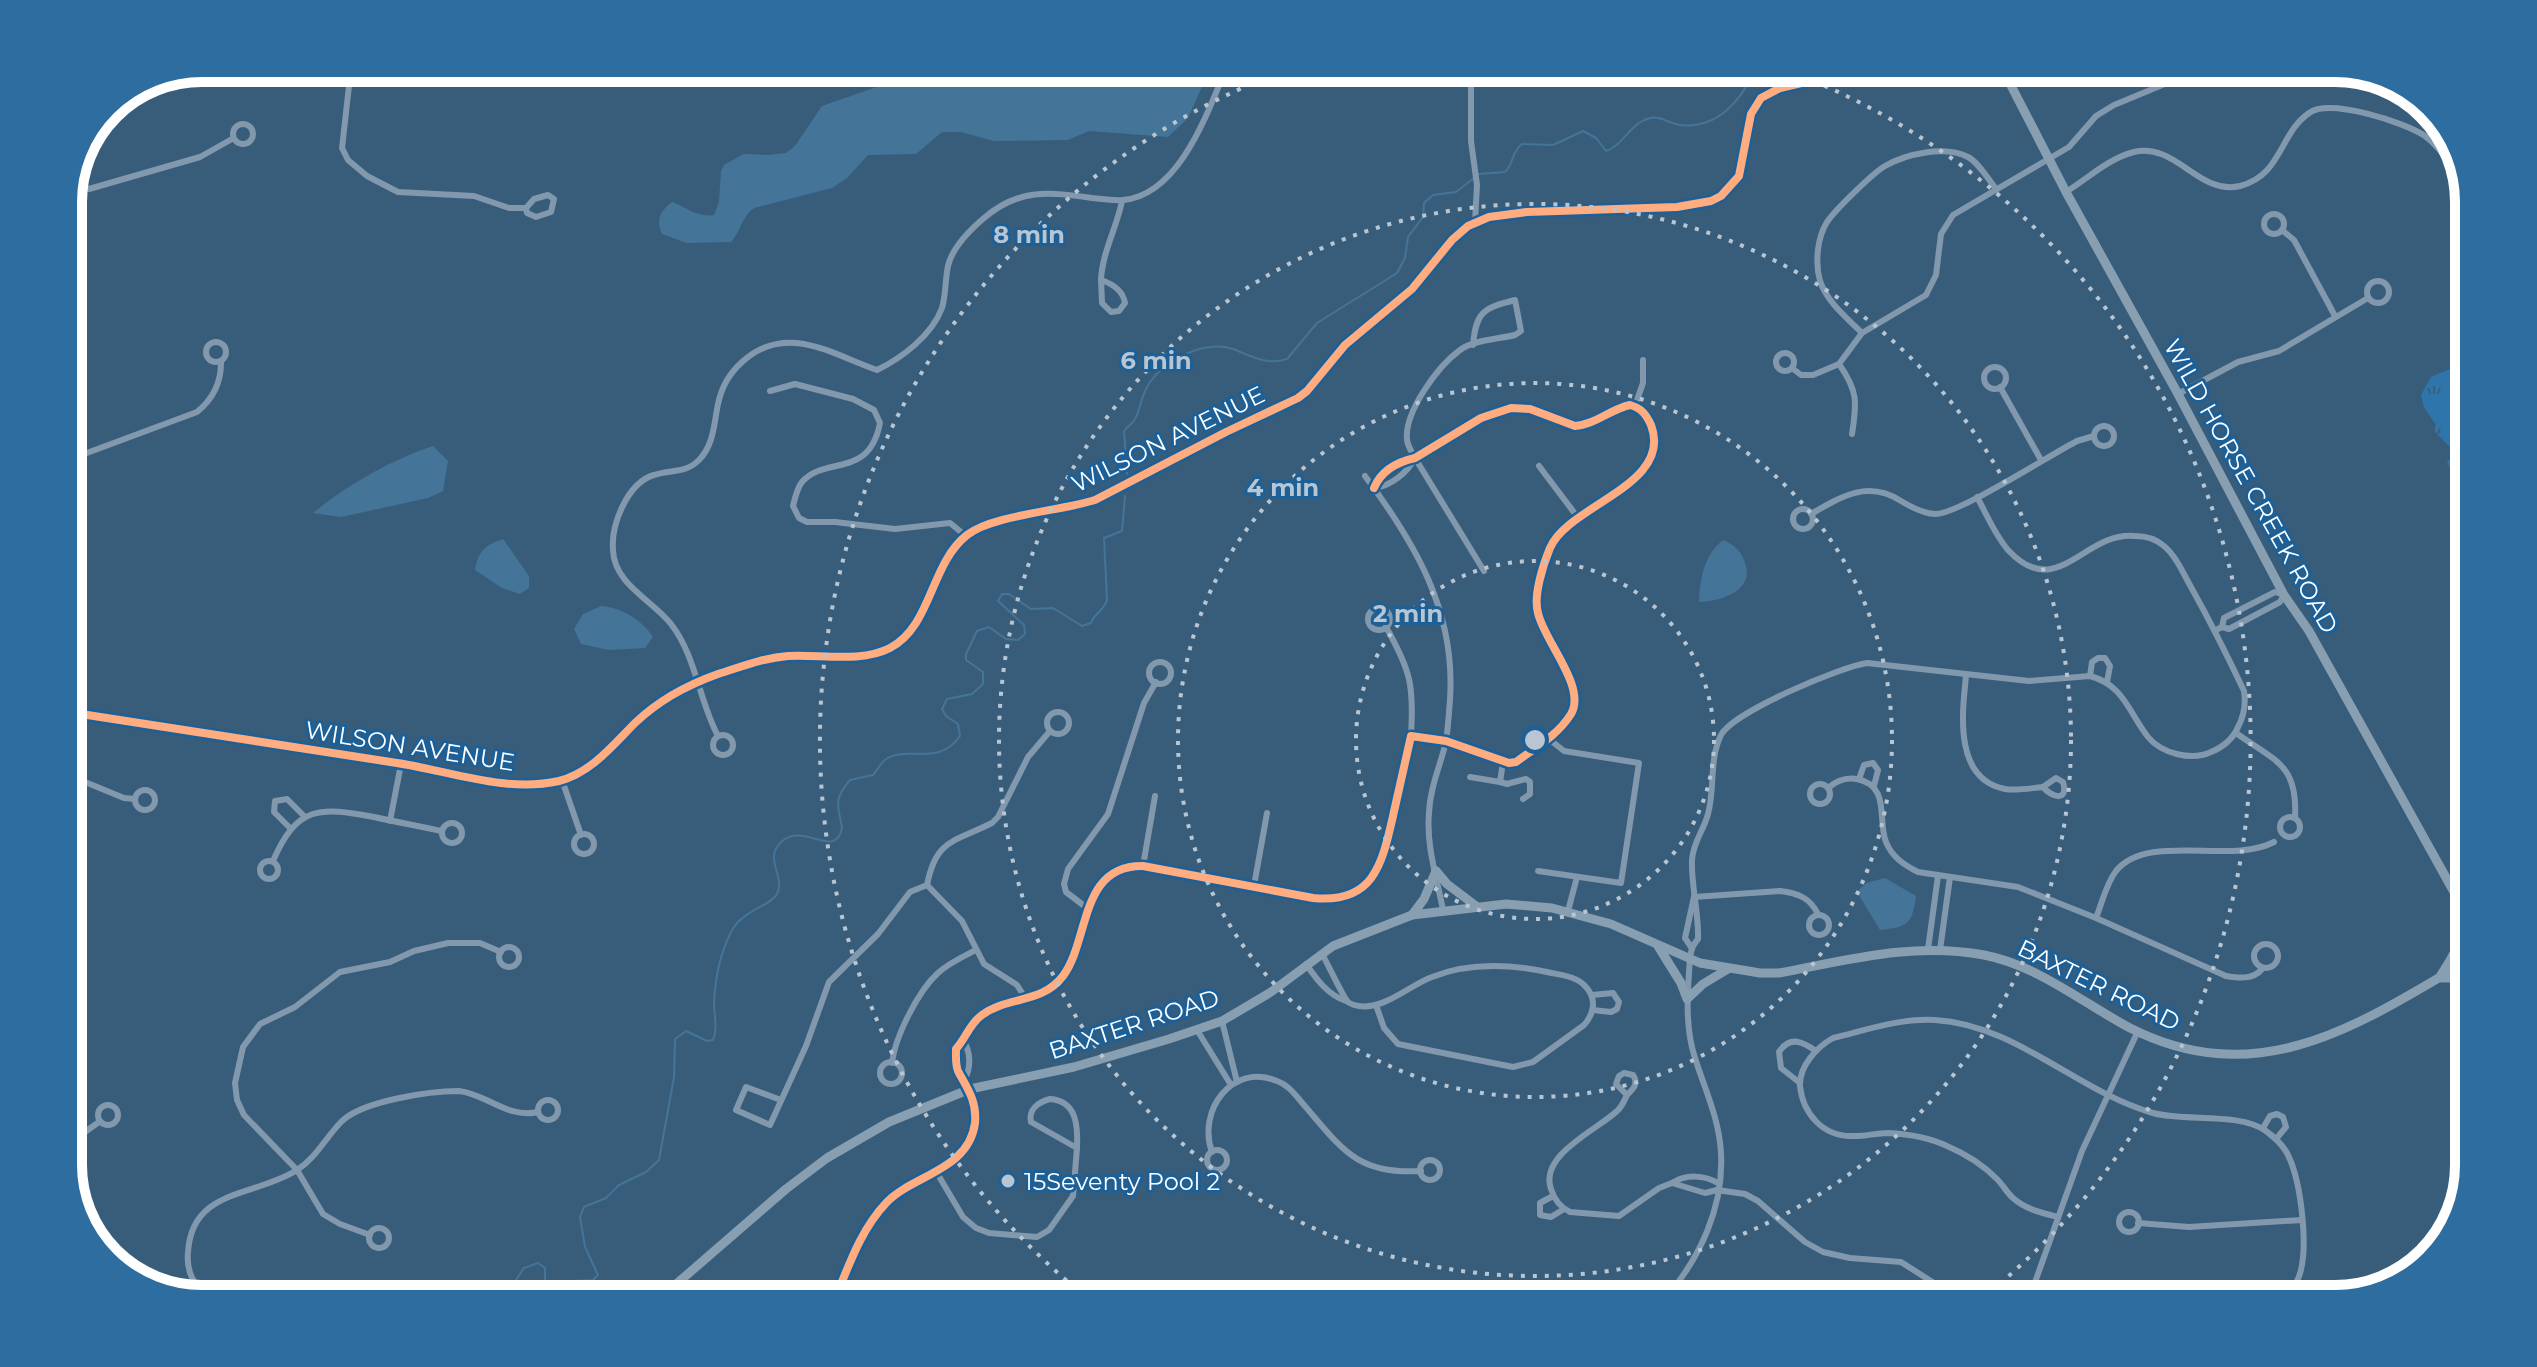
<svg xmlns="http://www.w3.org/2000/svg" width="2537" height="1367" viewBox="0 0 2537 1367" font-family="Montserrat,sans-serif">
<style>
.grass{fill:url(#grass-tufts)}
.water{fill:#457499}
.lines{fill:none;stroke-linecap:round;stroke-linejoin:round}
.stream{stroke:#457499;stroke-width:2}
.street{stroke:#8299ad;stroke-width:6}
.secondary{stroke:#889fb2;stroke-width:9}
.cycleway-casing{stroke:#1c6097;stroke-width:13}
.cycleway{stroke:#ffac80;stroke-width:8}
.ring{fill:none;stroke:#b9c6d1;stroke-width:4;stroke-dasharray:4 8}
.poi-dot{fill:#b9c6d1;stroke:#1c6097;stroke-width:3}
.labels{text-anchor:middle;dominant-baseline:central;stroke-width:6;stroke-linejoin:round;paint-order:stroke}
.street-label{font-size:24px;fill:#fff;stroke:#1c6097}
.poi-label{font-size:24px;fill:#fff;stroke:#1c6097;text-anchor:start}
.rim{fill:none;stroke:#fff;stroke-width:10}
.centre{fill:#b9c6d1;stroke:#1c6097;stroke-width:4}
.ring-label{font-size:24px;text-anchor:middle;font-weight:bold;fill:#b9c6d1;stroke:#1c6097;stroke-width:6;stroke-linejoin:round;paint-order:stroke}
</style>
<defs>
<pattern id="grass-tufts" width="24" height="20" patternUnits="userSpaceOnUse" patternTransform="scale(2)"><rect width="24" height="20" fill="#2e75ab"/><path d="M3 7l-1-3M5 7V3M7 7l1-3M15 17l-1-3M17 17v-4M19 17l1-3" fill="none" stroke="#3e5e77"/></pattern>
</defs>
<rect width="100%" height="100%" fill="#385d7b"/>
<path class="grass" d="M2469 361V499L2466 493 2460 495 2447 461 2459 456 2433 430 2436 425 2424 407 2421 395 2431 377Z"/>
<g class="water">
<path d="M1208 73 1188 118 1168 137 1089 131 1068 140 994 141 961 132H942L916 154 868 155 847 178 832 188 754 208C742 216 741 231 731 242L687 243 662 234C655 219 661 211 672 202 686 207 698 218 714 215L719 202 721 171 724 165 744 154 769 155 786 153 795 146 822 106 911 75Z"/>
<path d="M433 446 448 461 443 491 428 498 341 517 313 513C347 485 391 460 433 446Z"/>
<path d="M503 539 529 576V588L520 594 502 588 475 570C478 551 485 545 503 539Z"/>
<path d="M1723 540C1735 545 1741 551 1745 563 1755 591 1721 601 1699 602 1700 579 1704 555 1723 540Z"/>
<path d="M601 606C621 607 642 620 653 637L645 648 609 650 581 644 574 629 583 614Z"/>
<path d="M1885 878 1916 896C1912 925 1907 927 1880 930L1857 892 1866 883Z"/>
</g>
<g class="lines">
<g class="stream">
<path d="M1127 474 1124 431C1128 426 1134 423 1136 417 1141 406 1142 393 1150 382 1167 359 1204 340 1233 349 1252 356 1267 366 1287 359L1317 323 1397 273 1405 258 1408 237 1423 217 1424 203 1433 195 1456 192 1479 174 1505 172C1514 164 1511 152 1522 144L1553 145 1583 131 1596 138 1606 151C1624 145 1630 123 1650 118 1660 115 1670 124 1680 125 1718 129 1740 101 1755 71"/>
<path d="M503 1299 524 1268 538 1263 545 1268V1282L541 1292 547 1299"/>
<path d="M551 1299 572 1281 593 1280 598 1275 585 1247 580 1217 584 1207 606 1198 619 1185 646 1172 659 1160 674 1077 675 1039 686 1031 707 1041 713 1040C718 1028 714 1016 714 1003 715 979 720 954 731 932 742 910 771 906 777 894 785 878 767 861 777 847 799 815 835 863 842 828 838 805 833 800 850 780L873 775C878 770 880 763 886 759 907 745 939 767 960 736L958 724 946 716 942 709 947 699 972 694 983 684V672L966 660V654L977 631 989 627 1006 639 1018 640 1025 634 1024 625 998 601 1002 594H1009L1031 609 1053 608 1082 626 1091 623C1094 613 1104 611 1107 600L1104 538 1122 531 1125 496"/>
</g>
<g class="street">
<path d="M1471 72V141L1477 185 1475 222"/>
<path d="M350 77 342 148 348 160 367 176 398 192 474 196 509 208H526"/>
<circle cx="243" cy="134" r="10"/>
<path d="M69 192 89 189 200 157 232 139"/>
<path d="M2066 192C2087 179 2109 158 2134 152 2176 142 2199 196 2240 186 2282 175 2279 134 2309 113 2330 98 2404 122 2425 136 2436 144 2445 156 2453 168"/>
<path d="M548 195 554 199 551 212 536 217 527 213 526 208 534 199Z"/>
<circle cx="2274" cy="224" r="10"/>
<path d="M2282 230 2294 240 2335 316"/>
<path d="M1101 280C1113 284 1123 290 1125 303L1119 311 1111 312 1102 303Z"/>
<path d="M1101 280C1102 253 1117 227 1122 201"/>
<circle cx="2378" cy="292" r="11"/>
<path d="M1862 333C1847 318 1827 302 1820 281 1815 263 1817 238 1827 222 1835 210 1873 173 1885 166 1906 154 1945 145 1968 157 1979 163 1988 179 1996 189"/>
<circle cx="216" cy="352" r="10"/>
<path d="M1473 345C1476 311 1484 308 1515 300L1521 331 1515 335C1499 339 1473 340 1460 350 1438 366 1404 412 1407 440 1408 447 1412 452 1415 458L1484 571"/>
<circle cx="1785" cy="362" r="9"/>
<path d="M1839 364C1858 391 1857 402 1852 434"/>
<circle cx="1995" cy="378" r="11"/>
<path d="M1792 368 1801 375H1813L1839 364 1862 333 1926 295 1936 275 1941 234 1953 215 2069 147 2096 116 2114 105 2201 69"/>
<path d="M2000 387 2041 460"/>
<path d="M770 391 795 384 853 399 874 410 880 423C869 480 825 455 802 482 797 488 795 498 793 506L799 518 807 522H835L895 529 950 523 966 536"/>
<path d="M2178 394 2238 362 2279 351 2368 298"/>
<path d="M1635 406 1643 383V360"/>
<circle cx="2104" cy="436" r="10"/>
<path d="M68 460 197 412C213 399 221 384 221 363"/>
<path d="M1539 466 1579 519"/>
<path d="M1365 476C1415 543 1456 612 1450 699 1449 713 1448 728 1446 742 1440 766 1430 788 1429 813 1426 846 1437 878 1443 910"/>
<path d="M1374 488C1391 486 1407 473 1415 458"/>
<circle cx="1803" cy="519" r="10"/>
<path d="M1811 514C1842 496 1868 480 1901 501 1911 507 1924 514 1936 514 1960 513 2050 455 2077 441L2094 436"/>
<circle cx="1379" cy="619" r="11"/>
<path d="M1386 627C1411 671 1414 686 1411 736"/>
<path d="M2222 627 2224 618 2275 592 2284 595"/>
<path d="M2216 630 2222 627 2229 629 2280 602 2284 595"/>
<circle cx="1160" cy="673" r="11"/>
<path d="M1966 676C1962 714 1954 779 2005 789 2017 791 2031 788 2043 787"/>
<path d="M2090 676 2092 662 2098 658H2105L2110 666 2107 682"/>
<path d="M68 712C178 730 288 746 397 763 450 771 505 793 559 781 591 773 613 745 635 723 659 700 687 685 718 674 741 667 763 658 788 656 819 654 861 663 890 648 932 626 930 564 967 535 993 515 1061 511 1095 500L1226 432 1298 398 1307 391 1345 345 1412 289 1452 240 1468 226 1489 217 1527 212 1677 207 1711 201 1721 196 1739 176 1751 114 1761 98 1780 88 1857 70"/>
<circle cx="1058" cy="723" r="11"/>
<path d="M2236 733C2275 761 2298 764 2295 818"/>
<circle cx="723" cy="745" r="10"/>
<path d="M718 736C699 701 696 656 671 624 652 600 614 584 613 550 611 525 627 483 654 475 671 469 685 474 699 460 714 445 714 423 718 404 722 386 729 374 742 362 786 322 831 354 877 370 902 358 932 335 942 308 946 295 945 280 948 266 952 248 970 230 984 218 1019 188 1049 192 1092 198 1102 199 1113 201 1123 200 1178 195 1206 117 1224 73"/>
<path d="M1503 762 1500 782 1507 784 1526 779 1530 782V794L1523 799"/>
<path d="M68 775 124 798 135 799"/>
<path d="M1470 777 1500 782"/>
<path d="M2056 778 2063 782C2069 802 2052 798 2043 787Z"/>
<path d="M1859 779 1864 765 1873 763 1878 770 1874 786"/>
<path d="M562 780 581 835"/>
<circle cx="1820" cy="794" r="10"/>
<path d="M1828 788C1836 781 1846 777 1857 779 1891 786 1877 819 1886 842 1892 857 1904 865 1918 872L2018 887 2096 918 2226 976C2239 978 2253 980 2262 969"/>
<circle cx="145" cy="800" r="10"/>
<circle cx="2290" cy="827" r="10"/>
<path d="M390 821 401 764"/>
<circle cx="452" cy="833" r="10"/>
<path d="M291 829 274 812 275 801 287 799 305 817"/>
<circle cx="584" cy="844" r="10"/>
<circle cx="269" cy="870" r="9"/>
<path d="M273 861C297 805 320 807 374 817 396 822 419 826 441 831"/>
<path d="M1143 866 1155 796"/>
<path d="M1538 871 1621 883 1639 763 1564 751 1549 739"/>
<path d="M927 885 962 921 984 964 1017 985 1026 999"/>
<path d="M1254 886 1267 813"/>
<path d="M1694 897 1780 891C1798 893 1810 898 1818 914"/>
<path d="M1087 908 1066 892 1064 884 1068 869 1108 814 1144 703 1156 682"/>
<path d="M1568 911 1577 877"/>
<circle cx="1819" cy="925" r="10"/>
<path d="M2096 918C2102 903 2106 884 2116 871 2148 832 2231 865 2274 842"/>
<circle cx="2266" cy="956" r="12"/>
<path d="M1691 947 1685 938 1694 897"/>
<circle cx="509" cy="957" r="10"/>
<path d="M1928 949 1938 876"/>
<path d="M1940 950 1950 877"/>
<path d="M1322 954C1327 962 1344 999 1348 1002 1350 1004 1357 1006 1359 1006 1384 1010 1410 985 1432 977 1469 962 1509 964 1547 972 1560 975 1577 976 1586 987 1597 999 1594 1014 1584 1025L1533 1062 1513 1067 1398 1044 1384 1028 1376 1005"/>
<path d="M1306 964C1317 980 1328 995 1346 1001"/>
<path d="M1592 995 1613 993 1619 1002 1617 1009 1611 1012 1593 1010"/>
<path d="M1222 1021 1237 1082"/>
<path d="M1197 1030 1231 1085"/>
<path d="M963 1040C971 1052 971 1067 965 1079"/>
<circle cx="891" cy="1073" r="11"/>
<path d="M892 1063C895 1037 918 991 938 973 949 963 962 957 976 950"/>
<path d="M1624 1073 1633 1075C1639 1084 1633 1089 1627 1095L1616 1084 1619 1076Z"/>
<path d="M1800 1083 1781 1068 1779 1052C1790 1035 1803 1042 1816 1051"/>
<path d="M1627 1095C1624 1101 1622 1107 1617 1111 1597 1130 1539 1155 1551 1189 1554 1199 1560 1207 1570 1212L1619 1216 1659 1188 1672 1183"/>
<path d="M1050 1099C1077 1101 1078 1126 1077 1148L1031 1122C1028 1109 1039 1102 1050 1099Z"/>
<path d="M781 1100 746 1087 736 1110 770 1125 806 1046 829 982 878 934 910 892 927 885C936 839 954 842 992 823L998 817 1028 757 1050 731"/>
<circle cx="548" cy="1110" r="10"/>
<circle cx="108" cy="1115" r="10"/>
<path d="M2263 1128 2270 1116 2277 1114 2283 1117 2286 1127 2276 1139"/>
<path d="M68 1144 99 1122"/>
<circle cx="1217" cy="1160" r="10"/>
<path d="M1212 1152C1197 1111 1232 1062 1277 1081 1289 1085 1296 1096 1304 1105 1342 1149 1357 1175 1421 1171"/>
<circle cx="1430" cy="1170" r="10"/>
<path d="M937 1173 963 1217 976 1228 989 1233 1037 1237 1049 1230 1073 1196 1077 1148"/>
<path d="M1718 1183C1704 1175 1686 1174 1672 1183L1705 1193 1717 1190 1745 1194 1758 1201 1805 1242 1823 1252 1850 1258 1901 1262 1959 1299"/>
<path d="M1553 1196 1540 1203V1215L1551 1217 1564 1209"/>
<circle cx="2129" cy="1222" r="10"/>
<path d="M2058 1217C2042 1213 2025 1209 2013 1198 2007 1193 2003 1185 1997 1179 1983 1165 1966 1154 1947 1146 1928 1137 1909 1134 1888 1133 1875 1133 1863 1137 1851 1136 1823 1136 1803 1114 1800 1086 1799 1066 1817 1047 1833 1038 1866 1030 1901 1018 1935 1020 2017 1025 2076 1091 2153 1113 2186 1122 2239 1112 2266 1131 2274 1137 2282 1144 2287 1153 2301 1180 2310 1251 2298 1279 2295 1286 2289 1293 2284 1299"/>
<path d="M2138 1223 2189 1227 2302 1220"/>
<circle cx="379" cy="1238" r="10"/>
<path d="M370 1235 340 1224 323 1214 297 1170 244 1115 237 1100 235 1083 243 1047 260 1024 295 1007 340 972 390 962 414 951 448 943H480L501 952"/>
<path d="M210 1299C194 1286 186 1272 188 1252 192 1188 255 1197 297 1170 316 1158 326 1137 342 1121 363 1101 429 1091 459 1091 487 1094 507 1119 538 1112"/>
<path d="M810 1299 817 1292 836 1298"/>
<path d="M835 1299C849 1265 861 1229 887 1202 913 1175 969 1170 975 1123 977 1102 968 1089 959 1073 955 1067 956 1055 956 1049 966 1038 970 1023 982 1015 1007 996 1042 1004 1063 976 1090 940 1079 865 1143 866L1313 898C1374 904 1382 864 1393 816 1399 789 1405 762 1411 736L1446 741 1509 763 1516 762C1535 748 1558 735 1571 714 1587 687 1544 641 1538 613 1533 596 1543 565 1550 548 1568 505 1674 485 1651 425 1646 414 1641 408 1630 405 1611 409 1594 425 1575 426L1530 409 1511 408 1481 418 1415 458C1397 462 1381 471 1374 488"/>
<path d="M1665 1299C1700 1258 1724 1207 1721 1153 1719 1118 1705 1090 1695 1058 1686 1031 1687 1001 1689 973 1690 959 1689 949 1698 939 1699 912 1691 887 1692 860 1693 842 1704 830 1708 814 1715 789 1709 759 1721 735 1733 712 1840 667 1867 663L2029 681 2090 676C2124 685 2129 713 2148 737 2162 754 2192 761 2211 752 2223 747 2233 739 2238 727 2244 716 2246 704 2244 691 2227 655 2210 621 2191 587 2183 573 2176 556 2164 546 2156 539 2145 536 2135 536 2084 531 2057 603 2008 550 1995 535 1987 515 1977 497"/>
<path d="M2029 1299 2082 1151 2138 1031"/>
</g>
<g class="secondary">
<path d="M2003 70 2066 192 2178 394 2284 595 2309 631 2469 919"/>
<path d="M1436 871 1447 884 1476 906"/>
<path d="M1412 915 1424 899 1436 871"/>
<path d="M1658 946 1681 983 1687 999 1703 984 1728 969"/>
<path d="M2441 975C2458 949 2463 940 2461 908"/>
<path d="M2442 978H2469"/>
<path d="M659 1299 786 1189 827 1158 889 1122 970 1089 1074 1067 1169 1039 1222 1021 1271 992 1333 946 1412 915 1506 904 1552 908 1611 924 1700 963 1760 973H1779C1849 960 1912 942 1984 955 2037 965 2083 1003 2130 1028 2259 1093 2359 1025 2469 960"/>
</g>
<defs>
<g id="cycleway">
<path d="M68 712C178 730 288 746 397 763 450 771 505 793 559 781 591 773 613 745 635 723 659 700 687 685 718 674 741 667 763 658 788 656 819 654 861 663 890 648 932 626 930 564 967 535 993 515 1061 511 1095 500L1226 432 1298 398 1307 391 1345 345 1412 289 1452 240 1468 226 1489 217 1527 212 1677 207 1711 201 1721 196 1739 176 1751 114 1761 98 1780 88 1857 70"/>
<path d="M835 1299C849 1265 861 1229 887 1202 913 1175 969 1170 975 1123 977 1102 968 1089 959 1073 955 1067 956 1055 956 1049 966 1038 970 1023 982 1015 1007 996 1042 1004 1063 976 1090 940 1079 865 1143 866L1313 898C1374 904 1382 864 1393 816 1399 789 1405 762 1411 736L1446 741 1509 763 1516 762C1535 748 1558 735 1571 714 1587 687 1544 641 1538 613 1533 596 1543 565 1550 548 1568 505 1674 485 1651 425 1646 414 1641 408 1630 405 1611 409 1594 425 1575 426L1530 409 1511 408 1481 418 1415 458C1397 462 1381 471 1374 488"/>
</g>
</defs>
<use href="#cycleway" class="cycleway-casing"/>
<use href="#cycleway" class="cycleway"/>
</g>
<g class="ring">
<circle cx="1535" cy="740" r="179"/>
<circle cx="1535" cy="740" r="357"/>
<circle cx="1535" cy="740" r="536"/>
<path d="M1085 1296A715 715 0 0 1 1273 75M1791 72A715 715 0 0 1 1985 1296"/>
</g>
<circle class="poi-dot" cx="1008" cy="1181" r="8"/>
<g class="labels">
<g class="street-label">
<text transform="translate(1168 439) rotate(-26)">WILSON AVENUE</text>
<text transform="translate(2251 486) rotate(61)">WILD HORSE CREEK ROAD</text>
<text transform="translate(410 746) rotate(9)">WILSON AVENUE</text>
<text transform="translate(2099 985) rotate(26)">BAXTER ROAD</text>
<text transform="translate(1134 1024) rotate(-18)">BAXTER ROAD</text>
</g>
<g class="poi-label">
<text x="1024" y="1181">15Seventy Pool 2</text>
</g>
</g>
<path d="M0 0H2537V1367H0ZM202 82H2335A120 120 0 0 1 2455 202V1165A120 120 0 0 1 2335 1285H202A120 120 0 0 1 82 1165V202A120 120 0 0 1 202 82Z" fill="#2e6d9f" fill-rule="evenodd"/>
<path class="rim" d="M202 82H2335A120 120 0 0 1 2455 202V1165A120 120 0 0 1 2335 1285H202A120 120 0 0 1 82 1165V202A120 120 0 0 1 202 82Z"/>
<circle cx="1535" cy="740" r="12" class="centre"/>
<g class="ring-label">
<text x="1029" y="243">8 min</text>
<text x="1156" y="369">6 min</text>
<text x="1283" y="496">4 min</text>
<text x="1408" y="622">2 min</text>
</g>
</svg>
